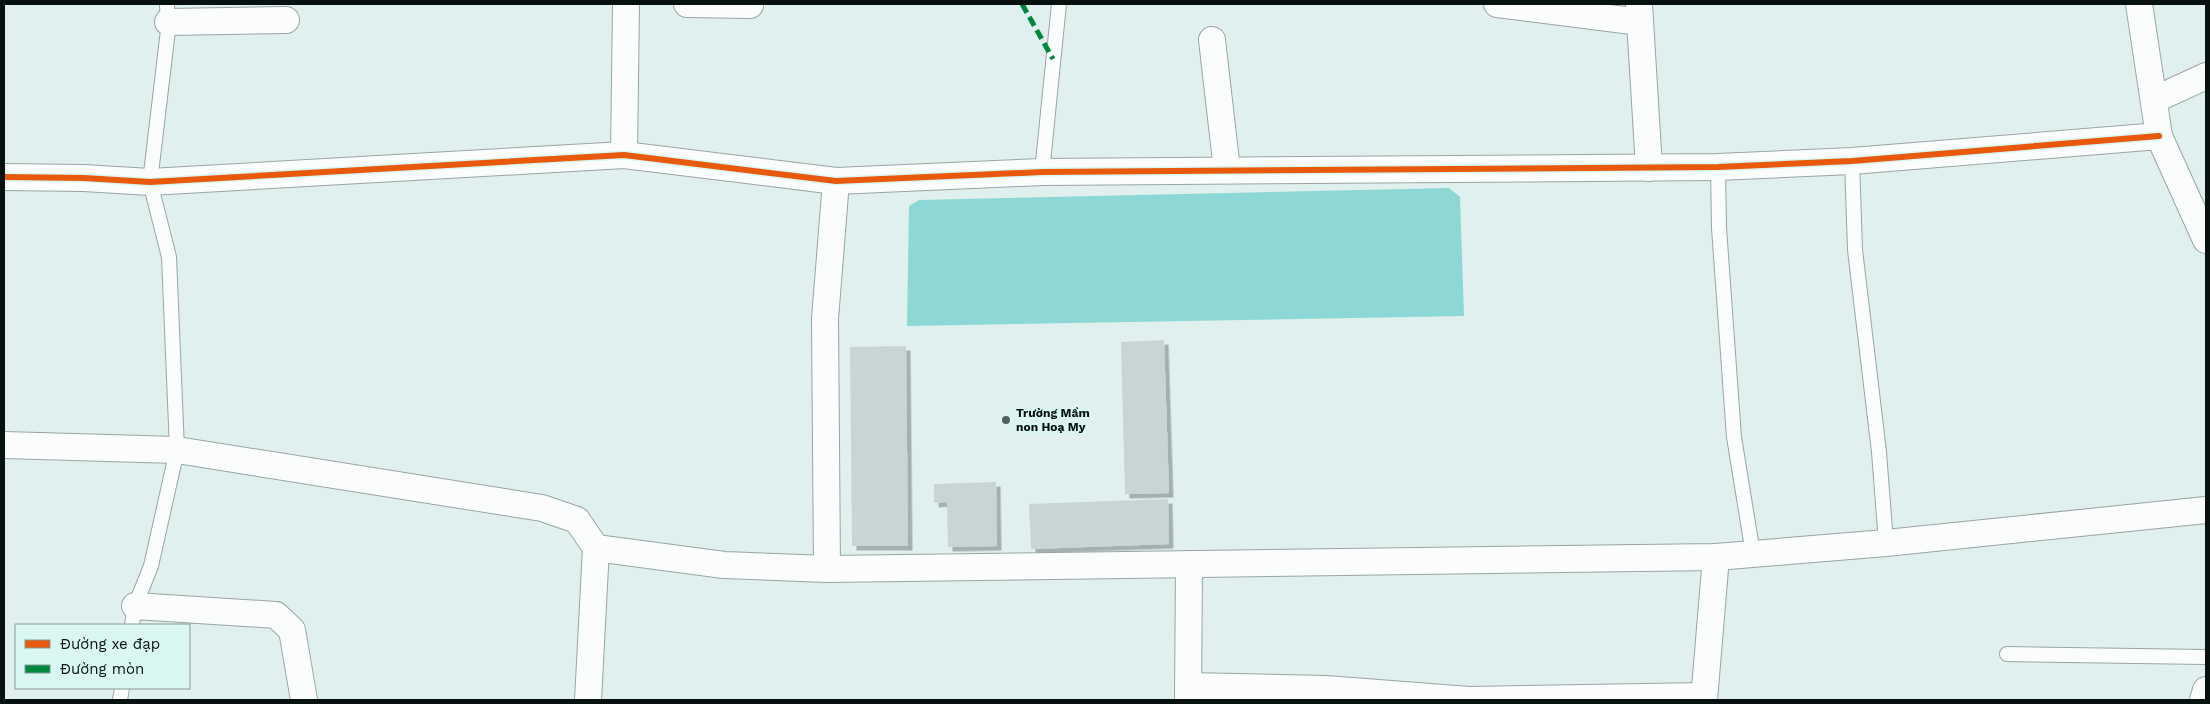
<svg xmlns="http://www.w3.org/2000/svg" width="2210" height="704" viewBox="0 0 2210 704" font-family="'Work Sans',sans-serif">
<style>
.water{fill:#8dd8d4}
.building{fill:#c8d5d4;filter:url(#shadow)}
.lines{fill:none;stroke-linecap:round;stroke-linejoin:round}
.lane-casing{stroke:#99a5a4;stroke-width:16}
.street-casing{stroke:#99a5a4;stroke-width:28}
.lane{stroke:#fafdfc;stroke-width:14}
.street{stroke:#fafdfc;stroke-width:26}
.quiet{stroke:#00873e;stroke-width:5;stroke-dasharray:10 5;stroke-linecap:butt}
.cycleway-casing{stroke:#daf6f3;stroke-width:9}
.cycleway{stroke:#e8590c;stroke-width:6}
.poi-dot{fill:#535f5e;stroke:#daf6f3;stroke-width:2}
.labels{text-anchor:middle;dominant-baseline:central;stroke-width:4.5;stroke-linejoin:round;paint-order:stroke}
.poi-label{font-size:12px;font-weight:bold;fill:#071110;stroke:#daf6f3;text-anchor:start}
</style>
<defs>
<filter id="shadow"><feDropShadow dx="4.5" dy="4.5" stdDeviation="0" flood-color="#0004"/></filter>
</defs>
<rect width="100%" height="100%" fill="#e0f0ee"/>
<path class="water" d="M1449 188 1460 197 1464 316 907 326 909 206 919 200Z"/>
<g class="building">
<path d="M1164 340 1169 493 1125 494 1121 342Z"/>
<path d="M906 346 908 546H852L850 347Z"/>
<path d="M996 482 997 546 948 547 947 502 934 503V484Z"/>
<path d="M1168 499 1169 544 1031 549 1029 504Z"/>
</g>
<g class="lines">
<defs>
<g id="lane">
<path d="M1852 161 1855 250 1879 452 1886 543"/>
<path d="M1718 167 1719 228 1734 437 1753 554"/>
<path d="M1042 172 1059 4"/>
<path d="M132 625 135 606 151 566 177 450 169 257 150 182 168 30 167 4"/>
<path d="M2007 654 2206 657"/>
<path d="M120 700 122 688"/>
</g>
<g id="street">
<path d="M687 4 750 5"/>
<path d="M1497 4 1640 22"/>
<path d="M1639 4 1649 168"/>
<path d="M2139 4 2159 136 2206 240"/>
<path d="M168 22 286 20"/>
<path d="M1212 40 1227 170"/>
<path d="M2154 100 2206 76"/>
<path d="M624 155 626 4"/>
<path d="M4 177 84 178 150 182 624 155 836 181 1042 172 1718 167 1852 161 2159 136"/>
<path d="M4 445 177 450 542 508 577 520 596 548 588 700"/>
<path d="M596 548 724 565 827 569 1716 557 1886 543 2206 510"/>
<path d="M827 569 825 319 836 181"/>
<path d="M135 606 276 615 292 630 304 700"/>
<path d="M1188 686 1326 689 1469 700 1704 696"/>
<path d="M1188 700 1189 564"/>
<path d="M1704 700 1716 557"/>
<path d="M2203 700 2206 690"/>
</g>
</defs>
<use href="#lane" class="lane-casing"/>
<use href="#street" class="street-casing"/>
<use href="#lane" class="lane"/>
<use href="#street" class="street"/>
<path class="quiet" d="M1022 4 1053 59"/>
<defs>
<path id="cycleway" d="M4 177 84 178 150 182 624 155 836 181 1042 172 1718 167 1852 161 2159 136"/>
</defs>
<use href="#cycleway" class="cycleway-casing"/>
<use href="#cycleway" class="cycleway"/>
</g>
<circle class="poi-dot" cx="1006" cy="420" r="5"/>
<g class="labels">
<g class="poi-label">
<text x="1016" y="413">Trường Mầm<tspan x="1016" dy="14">non Hoạ My</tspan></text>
</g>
</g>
<rect width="2210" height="704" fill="none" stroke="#071110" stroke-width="10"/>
<rect x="15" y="624" width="175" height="65" fill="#daf6f3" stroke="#869a98"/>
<rect x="25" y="640" width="25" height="8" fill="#e8590c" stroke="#869a98"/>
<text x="60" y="649" font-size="15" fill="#071110">Đường xe đạp</text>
<rect x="25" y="665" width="25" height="8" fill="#00873e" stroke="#869a98"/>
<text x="60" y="674" font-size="15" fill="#071110">Đường mòn</text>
</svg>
